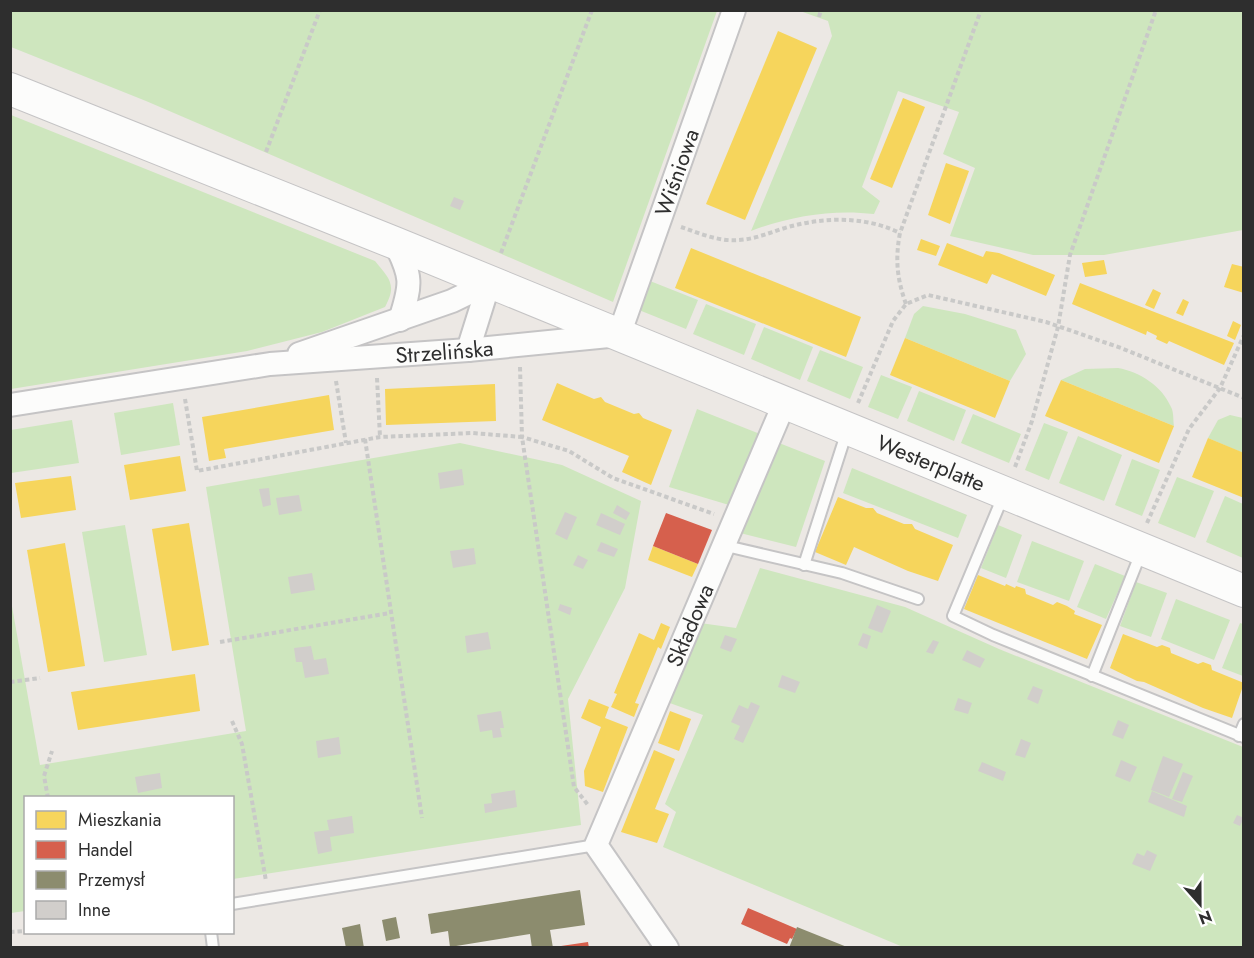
<svg xmlns="http://www.w3.org/2000/svg" width="1254" height="958" viewBox="0 0 1254 958" font-family="Jost,sans-serif">
<style>
.green{fill:#cee6be}
.homes{fill:#f6d55c}
.shops{fill:#d6604d}
.industry{fill:#8c8c6e}
.building{fill:#d1cecb}
.lines{fill:none;stroke-linecap:round;stroke-linejoin:round}
.lane-casing{stroke:#c5c4c5;stroke-width:14}
.street-casing{stroke:#c5c4c5;stroke-width:26}
.secondary-casing{stroke:#c5c4c5;stroke-width:34}
.path{stroke:#c9c9c8;stroke-width:4;stroke-dasharray:4.5 3;stroke-linecap:butt}
.lane{stroke:#fcfcfb;stroke-width:10}
.street{stroke:#fcfcfb;stroke-width:22}
.secondary{stroke:#fcfcfb;stroke-width:32}
.labels{text-anchor:middle;dominant-baseline:central;stroke-width:6;stroke-linejoin:round;paint-order:stroke}
.street-label{font-size:22px;fill:#2e2e2e;stroke:#fff}
</style>
<rect width="100%" height="100%" fill="#ece8e4"/>
<g class="green">
<path d="M10 11H717L613 302 146 101 11 47Z"/>
<path d="M800 11H1243V230L1104 255H1033L950 236 975 168 943 154 959 112 898 91 862 187 880 201 874 214C833 209 790 216 751 231L832 36 828 21Z"/>
<path d="M11 115 375 261C390 279 397 285 385 307L322 332 247 351 11 389Z"/>
<path d="M645 279 698 300 686 329 634 308Z"/>
<path d="M706 304 756 324 744 355 693 334Z"/>
<path d="M923 306 965 314 1016 330 1026 354 1010 381 905 338 914 314Z"/>
<path d="M764 327 813 347 800 380 751 359Z"/>
<path d="M820 350 863 367 850 399 807 381Z"/>
<path d="M1118 368C1140 372 1162 386 1171 407 1174 412 1173 421 1174 426L1061 380 1085 369Z"/>
<path d="M881 375 912 387 898 419 868 407Z"/>
<path d="M919 391 966 410 954 441 907 421Z"/>
<path d="M173 403 180 445 121 455 114 413Z"/>
<path d="M697 409 760 434 729 505 669 487Z"/>
<path d="M973 414 1021 434 1009 463 961 443Z"/>
<path d="M1230 415 1243 418V453L1208 438 1218 420Z"/>
<path d="M72 420 79 463 11 473V430Z"/>
<path d="M1044 423 1068 432 1049 480 1025 470Z"/>
<path d="M1078 436 1122 455 1104 501 1059 483Z"/>
<path d="M460 443 562 465 641 501 625 588 568 699 581 825 233 879 232 798H26L25 911 11 913 10 595 40 765 246 731 206 487Z"/>
<path d="M779 443 825 461 796 547 740 533Z"/>
<path d="M1132 459 1160 470 1142 516 1115 505Z"/>
<path d="M852 468 967 515 958 538 843 493Z"/>
<path d="M1177 477 1214 491 1195 538 1158 523Z"/>
<path d="M1225 496 1243 504V558L1206 542Z"/>
<path d="M125 525 147 655 104 662 82 532Z"/>
<path d="M998 525 1022 535 1006 578 981 568Z"/>
<path d="M1032 541 1084 561 1069 601 1017 582Z"/>
<path d="M1095 564 1125 576 1106 619 1077 607Z"/>
<path d="M760 568 905 607 999 649 1243 747V947H903L663 847 676 812 665 804 703 715 667 702 700 623 736 628Z"/>
<path d="M1136 582 1167 593 1151 637 1120 626Z"/>
<path d="M1176 599 1230 620 1214 660 1161 639Z"/>
<path d="M1240 623 1243 624V676L1222 668Z"/>
</g>
<g class="homes">
<path d="M778 31 817 48 745 220 706 204Z"/>
<path d="M903 98 925 107 892 188 870 179Z"/>
<path d="M946 163 969 171 950 224 928 215Z"/>
<path d="M921 239 940 246 936 256 917 250Z"/>
<path d="M947 243 983 257 986 251 999 253 1055 275 1046 296 992 274 987 284 938 265Z"/>
<path d="M691 248 861 317 846 357 675 288Z"/>
<path d="M1104 260 1107 274 1085 277 1082 263Z"/>
<path d="M1232 264 1244 267V293L1224 287Z"/>
<path d="M1080 283 1234 343 1224 365 1169 341 1167 344 1156 339 1157 336 1147 331 1146 335 1072 304Z"/>
<path d="M1153 289 1161 293 1154 309 1145 305Z"/>
<path d="M1183 299 1189 302 1183 316 1176 313Z"/>
<path d="M1233 321 1241 325 1235 340 1227 336Z"/>
<path d="M905 338 1010 381 995 418 890 375Z"/>
<path d="M1061 380 1174 426 1159 463 1045 416Z"/>
<path d="M557 383 594 399 601 397 605 402 634 414 639 413 643 418 672 430 651 485 622 472 629 456 542 420Z"/>
<path d="M495 384 496 421 386 425 385 389Z"/>
<path d="M329 395 334 430 224 449 226 458 209 461 202 417Z"/>
<path d="M1208 438 1244 453V498L1192 477Z"/>
<path d="M180 456 186 491 130 500 124 465Z"/>
<path d="M71 476 76 510 21 518 15 483Z"/>
<path d="M838 497 866 508H873L877 513 904 524H912L915 529 953 545 938 581 908 571 854 547 846 565 815 552Z"/>
<path d="M189 523 209 645 172 651 152 529Z"/>
<path d="M65 543 85 666 48 672 27 550Z"/>
<path d="M653 546 698 564 692 577 648 560Z"/>
<path d="M978 575 1005 586 1006 584 1015 588 1016 586 1025 589 1026 594 1053 605 1057 602 1067 606 1075 611 1074 614 1102 625 1087 659 964 609Z"/>
<path d="M661 623 670 627 661 649 658 647 635 703 639 704 634 717 611 707 617 694 614 693 639 633 654 640Z"/>
<path d="M1123 634 1157 647 1162 645 1170 648 1171 653 1198 664 1203 662 1211 665 1212 670 1244 683 1232 718 1203 708 1144 682 1137 681 1110 668Z"/>
<path d="M195 674 200 711 78 730 71 692Z"/>
<path d="M589 699 609 707 605 718 628 727 603 792 585 786 584 771 601 727 581 718Z"/>
<path d="M670 711 691 719 679 751 658 743Z"/>
<path d="M654 750 675 759 655 809 669 814 657 843 621 832Z"/>
</g>
<g class="shops">
<path d="M666 513 712 530 698 564 653 546Z"/>
<path d="M748 908 797 929 792 939 790 938 787 944 741 924Z"/>
<path d="M588 942 589 948H561V946Z"/>
</g>
<g class="industry">
<path d="M580 890 585 925 550 930 553 948H532L530 934 450 947 448 931 431 934 428 914Z"/>
<path d="M396 917 400 938 386 941 382 920Z"/>
<path d="M360 924 364 948H346L342 928Z"/>
<path d="M797 927 847 947V948H789Z"/>
</g>
<g class="building">
<path d="M454 197 464 201 460 210 450 206Z"/>
<path d="M462 469 464 485 440 489 438 473Z"/>
<path d="M269 488 271 505 263 507 259 489Z"/>
<path d="M299 495 302 511 279 515 276 498Z"/>
<path d="M617 505 630 513 626 520 613 513Z"/>
<path d="M565 512 577 517 567 540 555 534Z"/>
<path d="M601 513 625 524 620 535 596 525Z"/>
<path d="M601 542 618 549 614 557 597 551Z"/>
<path d="M474 548 476 564 453 568 450 551Z"/>
<path d="M578 555 588 560 583 569 573 565Z"/>
<path d="M312 573 315 590 291 594 288 577Z"/>
<path d="M560 604 572 608 570 615 558 610Z"/>
<path d="M877 605 891 611 882 633 868 628Z"/>
<path d="M488 632 491 649 467 653 465 636Z"/>
<path d="M863 633 871 636 867 649 858 645Z"/>
<path d="M725 635 737 639 731 652 720 648Z"/>
<path d="M933 640 939 642 933 654 926 652Z"/>
<path d="M311 646 314 660 326 658 329 674 305 678 302 662H296L294 648Z"/>
<path d="M967 650 985 659 980 668 962 660Z"/>
<path d="M782 675 800 682 795 693 778 687Z"/>
<path d="M1033 686 1043 690 1038 704 1027 699Z"/>
<path d="M958 698 972 703 968 714 954 710Z"/>
<path d="M751 702 760 706 743 743 734 739 740 726 731 722 739 705 748 709Z"/>
<path d="M501 711 504 728H500L502 737 493 738 492 730 480 732 477 715Z"/>
<path d="M1118 720 1129 725 1123 739 1112 735Z"/>
<path d="M339 737 341 754 318 758 316 741Z"/>
<path d="M1021 739 1031 743 1025 758 1015 755Z"/>
<path d="M1163 756 1183 764 1169 797 1151 790Z"/>
<path d="M1121 760 1137 767 1130 782 1115 776Z"/>
<path d="M982 762 1006 772 1003 781 978 771Z"/>
<path d="M1183 772 1193 776 1182 802 1172 799Z"/>
<path d="M160 773 162 788 138 793 135 777Z"/>
<path d="M515 790 517 807 485 813 484 804 492 803 491 794Z"/>
<path d="M1152 791 1187 806 1184 817 1148 802Z"/>
<path d="M1237 815 1244 818 1240 826 1233 823Z"/>
<path d="M352 816 354 833 330 837 332 851 318 854 314 832 329 830 327 820Z"/>
<path d="M1147 850 1157 855 1150 871 1132 864 1137 853 1144 856Z"/>
</g>
<g class="lines">
<defs>
<g id="lane">
<path d="M1004 494 953 616 993 635 1244 737"/>
<path d="M722 545 842 573 918 599"/>
<path d="M804 565 847 431"/>
<path d="M1092 676 1142 550"/>
<path d="M1239 736 1244 724"/>
<path d="M232 904 596 845"/>
<path d="M211 932 213 948"/>
</g>
<g id="street">
<path d="M395 243C412 277 412 283 400 320"/>
<path d="M468 350 489 283"/>
<path d="M299 354 452 301 489 283"/>
<path id="s1" d="M10 405 270 364 468 350 619 335 734 10"/>
<path id="s2" d="M667 948 596 845 784 404"/>
</g>
<g id="secondary">
<path id="s3" d="M10 89 395 243 1244 591"/>
</g>
</defs>
<use href="#lane" class="lane-casing"/>
<use href="#street" class="street-casing"/>
<use href="#secondary" class="secondary-casing"/>
<g class="path">
<path d="M819 17 821 10"/>
<path d="M266 152 320 10"/>
<path d="M681 227C699 233 719 242 739 240 756 239 771 232 788 227 825 217 865 216 900 233"/>
<path d="M501 253 592 10"/>
<path d="M906 304C897 279 895 259 900 233L981 10"/>
<path d="M520 367 522 437 569 451 613 478 714 514"/>
<path d="M377 378 380 437"/>
<path d="M336 381 346 443"/>
<path d="M185 399 197 471 380 437 472 433 522 437 574 787 588 805"/>
<path d="M858 403 893 321 906 304 928 295 1046 322 1121 348 1244 398"/>
<path d="M365 439 422 818"/>
<path d="M1015 467 1032 421 1058 327 1070 255 1156 10"/>
<path d="M1147 523 1189 429 1220 388 1244 335"/>
<path d="M220 642 390 613"/>
<path d="M10 682 40 678"/>
<path d="M232 721 242 744 266 881"/>
<path d="M48 798 44 776 52 751"/>
<path d="M10 932 26 931"/>
</g>
<use href="#lane" class="lane"/>
<use href="#street" class="street"/>
<use href="#secondary" class="secondary"/>
</g>
<g class="labels">
<g class="street-label">
<text stroke="none"><textPath href="#s1" startOffset="786">Wiśniowa</textPath></text>
<text stroke="none"><textPath href="#s1" startOffset="438">Strzelińska</textPath></text>
<text stroke="none"><textPath href="#s3" startOffset="994">Westerplatte</textPath></text>
<text stroke="none"><textPath href="#s2" startOffset="364">Składowa</textPath></text>
</g>
</g>
<rect width="1254" height="958" fill="none" stroke="#2e2e2e" stroke-width="24"/>
<rect x="24" y="796" width="210" height="138" fill="#ffffff" stroke="#ababab" stroke-width="1.5"/>
<rect x="36" y="811" width="30" height="18" fill="#f6d55c" stroke="#ababab" stroke-width="1.5"/>
<text x="78" y="826" font-size="18" fill="#2e2e2e">Mieszkania</text>
<rect x="36" y="841" width="30" height="18" fill="#d6604d" stroke="#ababab" stroke-width="1.5"/>
<text x="78" y="856" font-size="18" fill="#2e2e2e">Handel</text>
<rect x="36" y="871" width="30" height="18" fill="#8c8c6e" stroke="#ababab" stroke-width="1.5"/>
<text x="78" y="886" font-size="18" fill="#2e2e2e">Przemysł</text>
<rect x="36" y="901" width="30" height="18" fill="#d1cecb" stroke="#ababab" stroke-width="1.5"/>
<text x="78" y="916" font-size="18" fill="#2e2e2e">Inne</text>
<g transform="translate(1200 904) rotate(159)" stroke="#ffffff" stroke-width="4.5" paint-order="stroke">
<path d="M0-4.5L10 22L0 15L-10 22Z" fill="#2e2e2e"/>
<text y="-9" font-size="16" font-weight="bold" text-anchor="middle" fill="#2e2e2e">N</text>
</g>
</svg>
